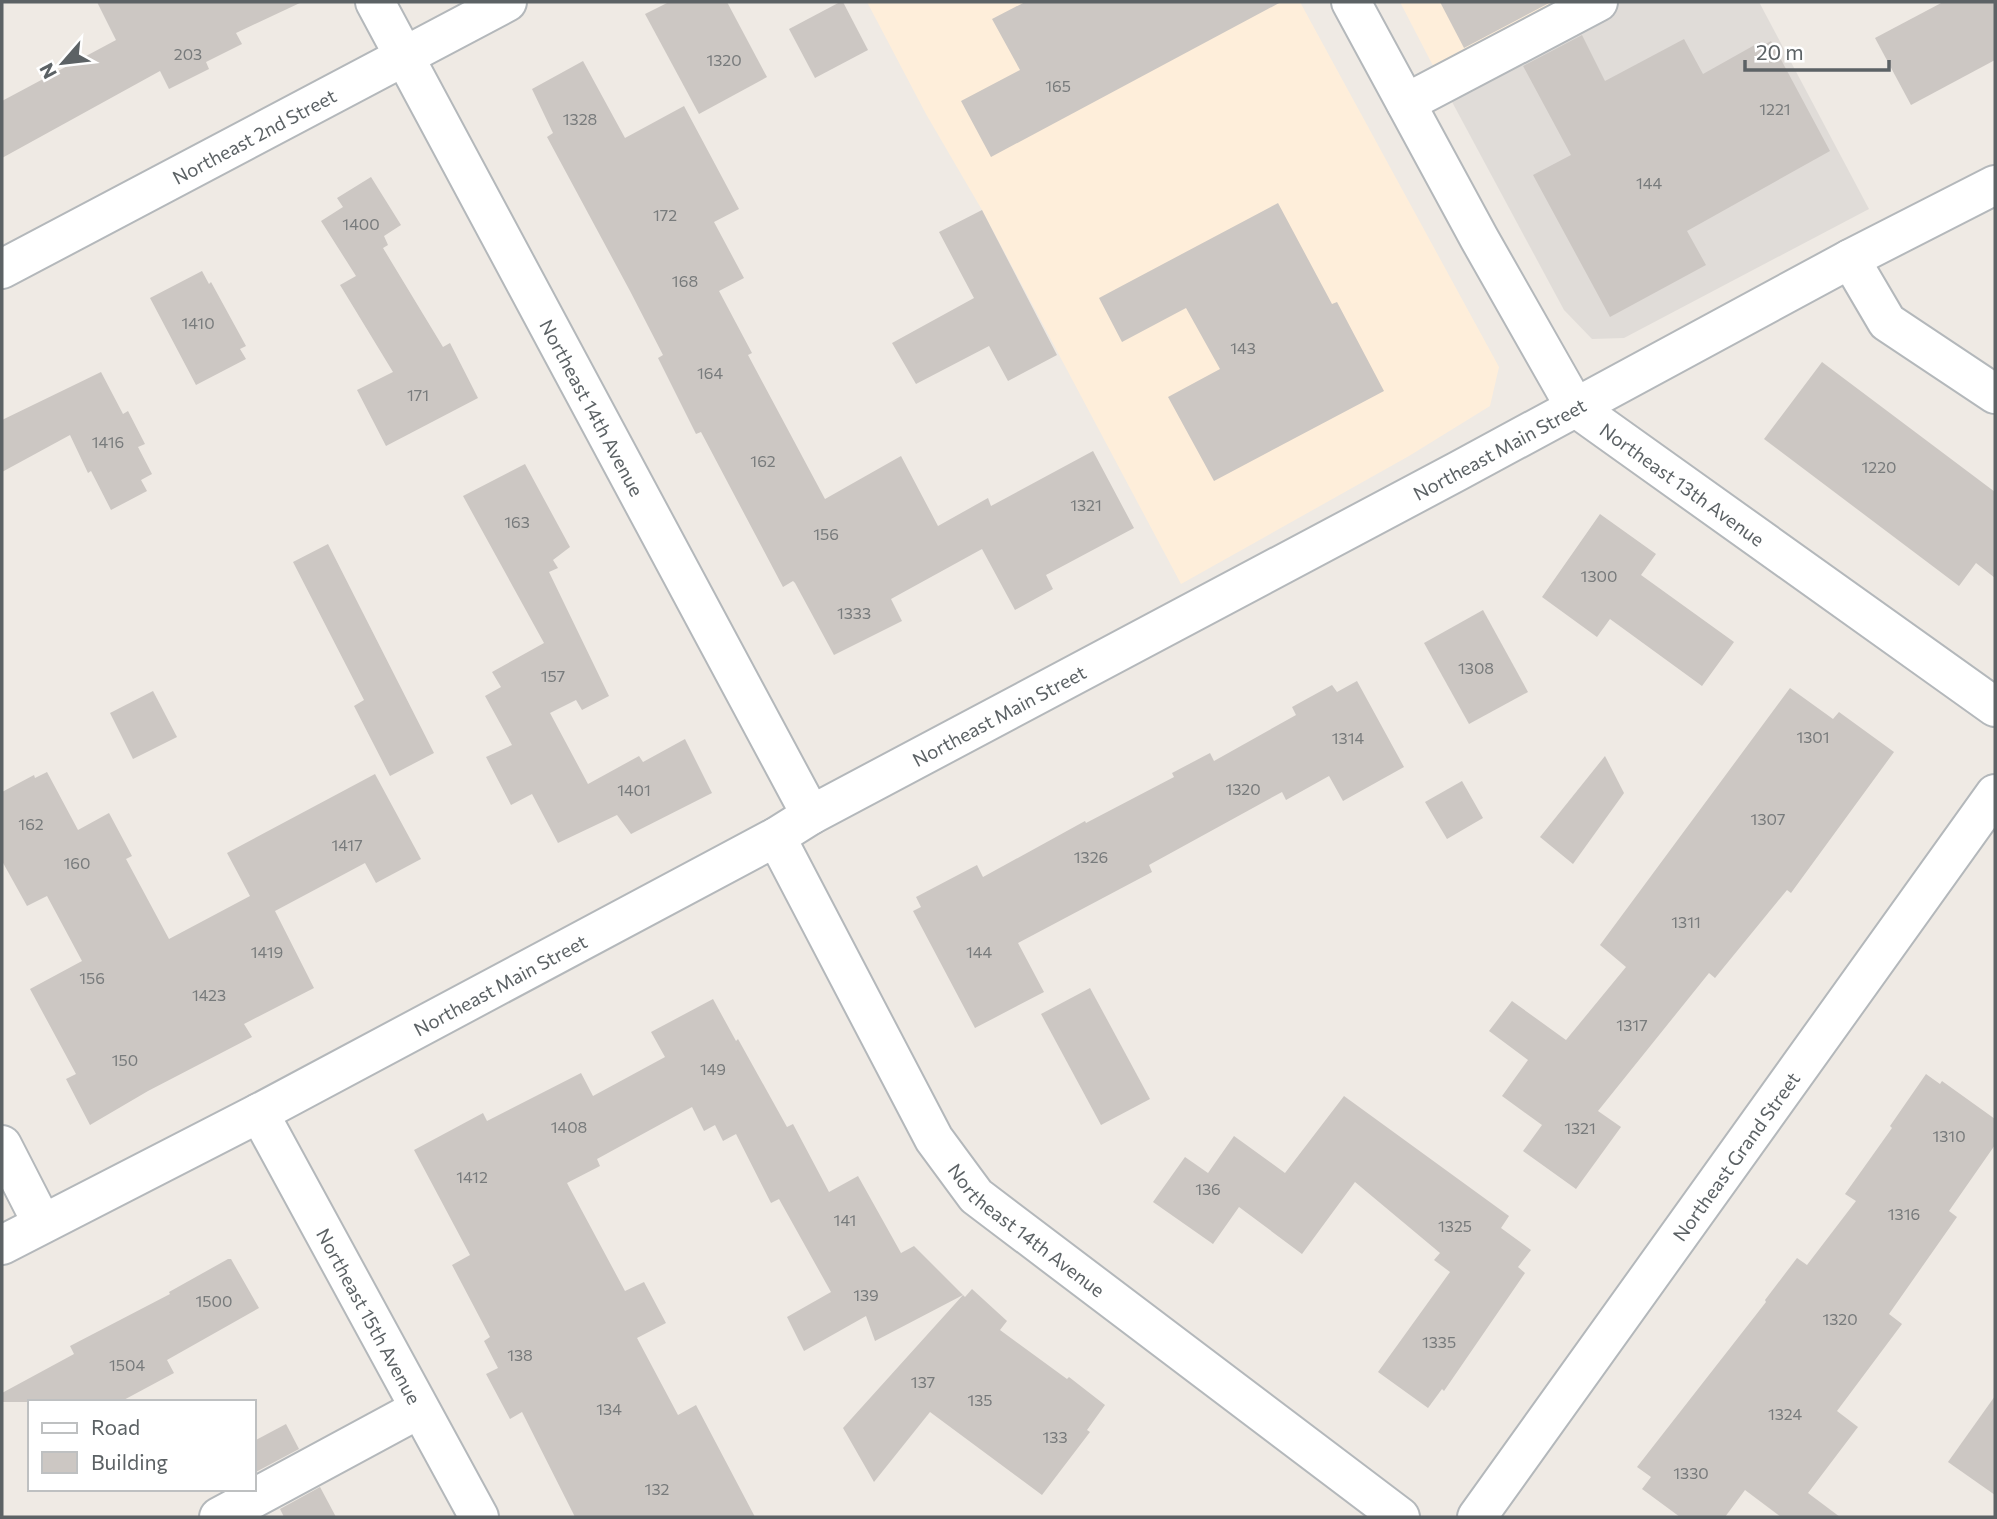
<svg xmlns="http://www.w3.org/2000/svg" width="1997" height="1519" viewBox="0 0 1997 1519" font-family="Commissioner,sans-serif">
<style>
.commercial{fill:#feeeda}
.industrial{fill:#e0dcd8}
.building{fill:#ccc7c3}
.lines{fill:none;stroke-linecap:round;stroke-linejoin:round}
.minor-casing{stroke:#b4b8bb;stroke-width:42}
.minor{stroke:#fff;stroke-width:38}
.labels{text-anchor:middle;dominant-baseline:central;stroke-width:7;stroke-linejoin:round;paint-order:stroke}
.number-label{font-size:16px;fill:#787b7c}
.street-label{font-size:19px;fill:#5c6265;stroke:#fff}
</style>
<rect width="100%" height="100%" fill="#efeae4"/>
<g class="commercial">
<path d="M867 2H1300L1499 367 1490 406 1409 456 1181 584 982 210 926 114Z"/>
<path d="M1400 2H1604L1444 87Z"/>
</g>
<path class="industrial" d="M1604 2H1759L1869 209 1624 338 1592 339 1564 310 1444 87Z"/>
<g class="building">
<path d="M97 2H302L236 33 242 44 206 62 209 69 169 89 160 71 2 158V101L116 40Z"/>
<path d="M669 2H727L767 77 699 114 645 14Z"/>
<path d="M840 2H843L868 50 815 78 789 29Z"/>
<path d="M1025 2H1281L991 157 961 101 1020 70 992 19Z"/>
<path d="M1440 2H1551L1464 48Z"/>
<path d="M1943 2H1995V60L1911 105 1875 38Z"/>
<path d="M1582 35 1605 81 1684 39 1703 74 1760 42 1762 46 1771 41 1830 151 1687 231 1706 265 1610 317 1533 175 1571 155 1523 66Z"/>
<path d="M583 61 625 138 684 106 739 209 714 222 744 278 719 291 752 353 748 355 825 499 901 456 938 526 988 498 991 506 1093 451 1134 528 1046 575 1053 589 1015 610 982 549 891 599 902 621 834 655 795 583 793 581 783 587 701 432 696 434 658 358 663 355 630 291 547 137 553 133 532 89Z"/>
<path d="M371 177 401 225 384 236 388 245 383 248 443 347 450 343 478 398 386 446 357 390 393 372 340 285 356 276 321 221 343 207 337 198Z"/>
<path d="M1278 203 1332 304 1337 302 1384 391 1214 481 1168 397 1220 369 1186 308 1122 342 1099 298Z"/>
<path d="M982 210 1057 355 1008 381 989 346 916 384 892 343 974 298 939 232Z"/>
<path d="M202 271 209 284 211 282 246 346 240 349 246 359 196 385 150 298Z"/>
<path d="M1822 362 1995 492V578L1976 563 1959 586 1764 439Z"/>
<path d="M101 372 123 414 128 411 145 444 138 447 152 474 141 480 147 491 111 510 91 471 88 473 70 435 2 472V420Z"/>
<path d="M525 464 570 547 553 560 558 568 549 572 609 696 582 710 576 700 550 713 588 784 639 756 643 762 685 739 712 793 631 834 617 815 558 843 532 794 511 805 486 757 512 745 485 696 501 687 492 672 544 643 463 496Z"/>
<path d="M1600 514 1656 554 1641 575 1734 642 1702 686 1610 619 1597 637 1542 597Z"/>
<path d="M328 544 434 753 390 776 354 706 364 700 293 562Z"/>
<path d="M1483 610 1528 692 1469 724 1424 643Z"/>
<path d="M1357 681 1404 767 1343 801 1329 776 1286 800 1282 792 1149 865 1152 872 1018 943 1044 992 975 1028 913 911 921 907 916 897 977 865 983 877 1085 821 1086 823 1174 777 1172 773 1210 753 1214 761 1296 715 1292 707 1332 685 1337 692Z"/>
<path d="M1790 688 1833 719 1839 712 1894 752 1791 893 1787 890 1715 978 1709 973 1598 1111 1621 1127 1576 1189 1523 1151 1542 1125 1502 1096 1528 1060 1489 1031 1512 1001 1566 1040 1626 967 1600 945Z"/>
<path d="M153 691 177 737 133 759 110 713Z"/>
<path d="M1605 756 1624 793 1573 864 1540 837Z"/>
<path d="M47 772 78 830 109 813 132 856 126 859 169 939 250 896 227 853 375 774 421 859 376 883 365 863 275 911 314 988 244 1024 252 1037 148 1091 90 1125 66 1079 76 1074 30 989 82 961 47 896 27 906 2 861V792L34 775 35 778Z"/>
<path d="M1462 781 1483 818 1447 839 1425 802Z"/>
<path d="M1090 988 1150 1099 1101 1125 1041 1014Z"/>
<path d="M713 999 736 1041 738 1039 787 1127 793 1124 829 1192 858 1176 901 1253 914 1246 963 1295 875 1341 866 1316 804 1351 787 1317 831 1292 779 1199 771 1203 736 1134 723 1141 715 1125 704 1131 692 1107 597 1159 600 1166 567 1183 625 1291 644 1282 666 1323 637 1338 678 1415 696 1405 755 1517H575L522 1412 510 1419 486 1374 498 1368 484 1341 490 1337 452 1265 470 1255 414 1150 483 1113 487 1121 581 1073 593 1096 665 1057 651 1032Z"/>
<path d="M1926 1074 1940 1084 1942 1081 1995 1119V1145L1949 1211 1957 1217 1889 1314 1902 1324 1837 1411 1858 1427 1808 1493 1840 1517H1781L1745 1490 1725 1517H1680L1642 1489 1651 1477 1637 1467 1766 1302 1765 1300 1797 1258 1807 1265 1856 1201 1845 1194 1892 1128 1890 1126Z"/>
<path d="M1344 1096 1509 1216 1501 1228 1531 1250 1518 1267 1525 1273 1444 1391 1442 1389 1428 1408 1378 1372 1450 1272 1434 1260 1440 1253 1355 1182 1302 1254 1239 1207 1213 1244 1153 1202 1185 1157 1208 1173 1234 1136 1285 1173Z"/>
<path d="M228 1259H231L259 1308 167 1360 174 1373 120 1402H2V1393L74 1354 70 1346 170 1294 169 1292Z"/>
<path d="M972 1289 1007 1321 1000 1330 1067 1379 1069 1377 1105 1405 1087 1430 1090 1432 1042 1495 930 1412 874 1482 843 1428 963 1295 965 1297Z"/>
<path d="M1995 1396V1495L1948 1462Z"/>
<path d="M286 1424 299 1449 254 1473V1441Z"/>
<path d="M320 1487 336 1517H284L280 1509Z"/>
</g>
<g class="lines">
<defs>
<g id="minor">
<path id="s1" d="M375 2 811 815"/>
<path id="s2" d="M1351 2 1479 238 1575 407 1995 707"/>
<path d="M1406 103 1598 2"/>
<path d="M1850 259 1887 322 1995 394"/>
<path id="s3" d="M2 269 507 2"/>
<path id="s4" d="M776 837 934 1139 976 1196 1400 1517"/>
<path id="s5" d="M259 1113 479 1517"/>
<path d="M2 1145 42 1223"/>
<path id="s6" d="M2 1245 259 1113 776 837 811 815 1458 471 1850 259 1995 185"/>
<path d="M219 1517 419 1409"/>
<path id="s7" d="M1477 1517 1995 794"/>
</g>
</defs>
<use href="#minor" class="minor-casing"/>
<use href="#minor" class="minor"/>
</g>
<g class="labels">
<g class="number-label">
<text x="188" y="53">203</text>
<text x="724" y="59">1320</text>
<text x="1058" y="85">165</text>
<text x="1775" y="108">1221</text>
<text x="580" y="118">1328</text>
<text x="1649" y="182">144</text>
<text x="665" y="214">172</text>
<text x="361" y="223">1400</text>
<text x="685" y="280">168</text>
<text x="198" y="322">1410</text>
<text x="1243" y="347">143</text>
<text x="710" y="372">164</text>
<text x="418" y="394">171</text>
<text x="108" y="441">1416</text>
<text x="763" y="460">162</text>
<text x="1879" y="466">1220</text>
<text x="1086" y="504">1321</text>
<text x="517" y="521">163</text>
<text x="826" y="533">156</text>
<text x="1599" y="575">1300</text>
<text x="854" y="612">1333</text>
<text x="1476" y="667">1308</text>
<text x="553" y="675">157</text>
<text x="1813" y="736">1301</text>
<text x="1348" y="737">1314</text>
<text x="1243" y="788">1320</text>
<text x="634" y="789">1401</text>
<text x="1768" y="818">1307</text>
<text x="31" y="823">162</text>
<text x="347" y="844">1417</text>
<text x="1091" y="856">1326</text>
<text x="77" y="862">160</text>
<text x="1686" y="921">1311</text>
<text x="267" y="951">1419</text>
<text x="979" y="951">144</text>
<text x="92" y="977">156</text>
<text x="209" y="994">1423</text>
<text x="1632" y="1024">1317</text>
<text x="125" y="1059">150</text>
<text x="713" y="1068">149</text>
<text x="569" y="1126">1408</text>
<text x="1580" y="1127">1321</text>
<text x="1949" y="1135">1310</text>
<text x="472" y="1176">1412</text>
<text x="1208" y="1188">136</text>
<text x="1904" y="1213">1316</text>
<text x="845" y="1219">141</text>
<text x="1455" y="1225">1325</text>
<text x="866" y="1294">139</text>
<text x="214" y="1300">1500</text>
<text x="1840" y="1318">1320</text>
<text x="1439" y="1341">1335</text>
<text x="520" y="1354">138</text>
<text x="127" y="1364">1504</text>
<text x="923" y="1381">137</text>
<text x="980" y="1399">135</text>
<text x="609" y="1408">134</text>
<text x="1785" y="1413">1324</text>
<text x="1055" y="1436">133</text>
<text x="1691" y="1472">1330</text>
<text x="657" y="1488">132</text>
</g>
<g class="street-label">
<text stroke="none"><textPath href="#s3" startOffset="285">Northeast 2nd Street</textPath></text>
<text stroke="none"><textPath href="#s1" startOffset="460">Northeast 14th Avenue</textPath></text>
<text stroke="none"><textPath href="#s6" startOffset="1696">Northeast Main Street</textPath></text>
<text stroke="none"><textPath href="#s2" startOffset="595">Northeast 13th Avenue</textPath></text>
<text stroke="none"><textPath href="#s6" startOffset="1129">Northeast Main Street</textPath></text>
<text stroke="none"><textPath href="#s6" startOffset="562">Northeast Main Street</textPath></text>
<text stroke="none"><textPath href="#s7" startOffset="444">Northeast Grand Street</textPath></text>
<text stroke="none"><textPath href="#s4" startOffset="472">Northeast 14th Avenue</textPath></text>
<text stroke="none"><textPath href="#s5" startOffset="231">Northeast 15th Avenue</textPath></text>
</g>
</g>
<rect width="1997" height="1519" fill="none" stroke="#5c6265" stroke-width="7"/>
<rect x="28" y="1400" width="228" height="91" fill="#ffffff" stroke="#bec0c1" stroke-width="2"/>
<rect x="42" y="1423" width="35" height="10" fill="#ffffff" stroke="#bec0c1" stroke-width="2"/>
<text x="91" y="1435" font-size="21" fill="#5c6265">Road</text>
<rect x="42" y="1452" width="35" height="21" fill="#ccc7c3" stroke="#bec0c1" stroke-width="2"/>
<text x="91" y="1470" font-size="21" fill="#5c6265">Building</text>
<g transform="translate(63 63) rotate(242)" stroke="#ffffff" stroke-width="5" paint-order="stroke">
<path d="M0-5L12 26L0 18L-12 26Z" fill="#5c6265"/>
<text y="-10" font-size="19" font-weight="bold" text-anchor="middle" fill="#5c6265">N</text>
</g>
<path d="M1745 60v10h144v-10" fill="none" stroke="#5c6265" stroke-width="3.5"/>
<text x="1756" y="60" font-size="21" fill="#5c6265" stroke="#ffffff" stroke-width="5" paint-order="stroke">20 m</text>
</svg>
